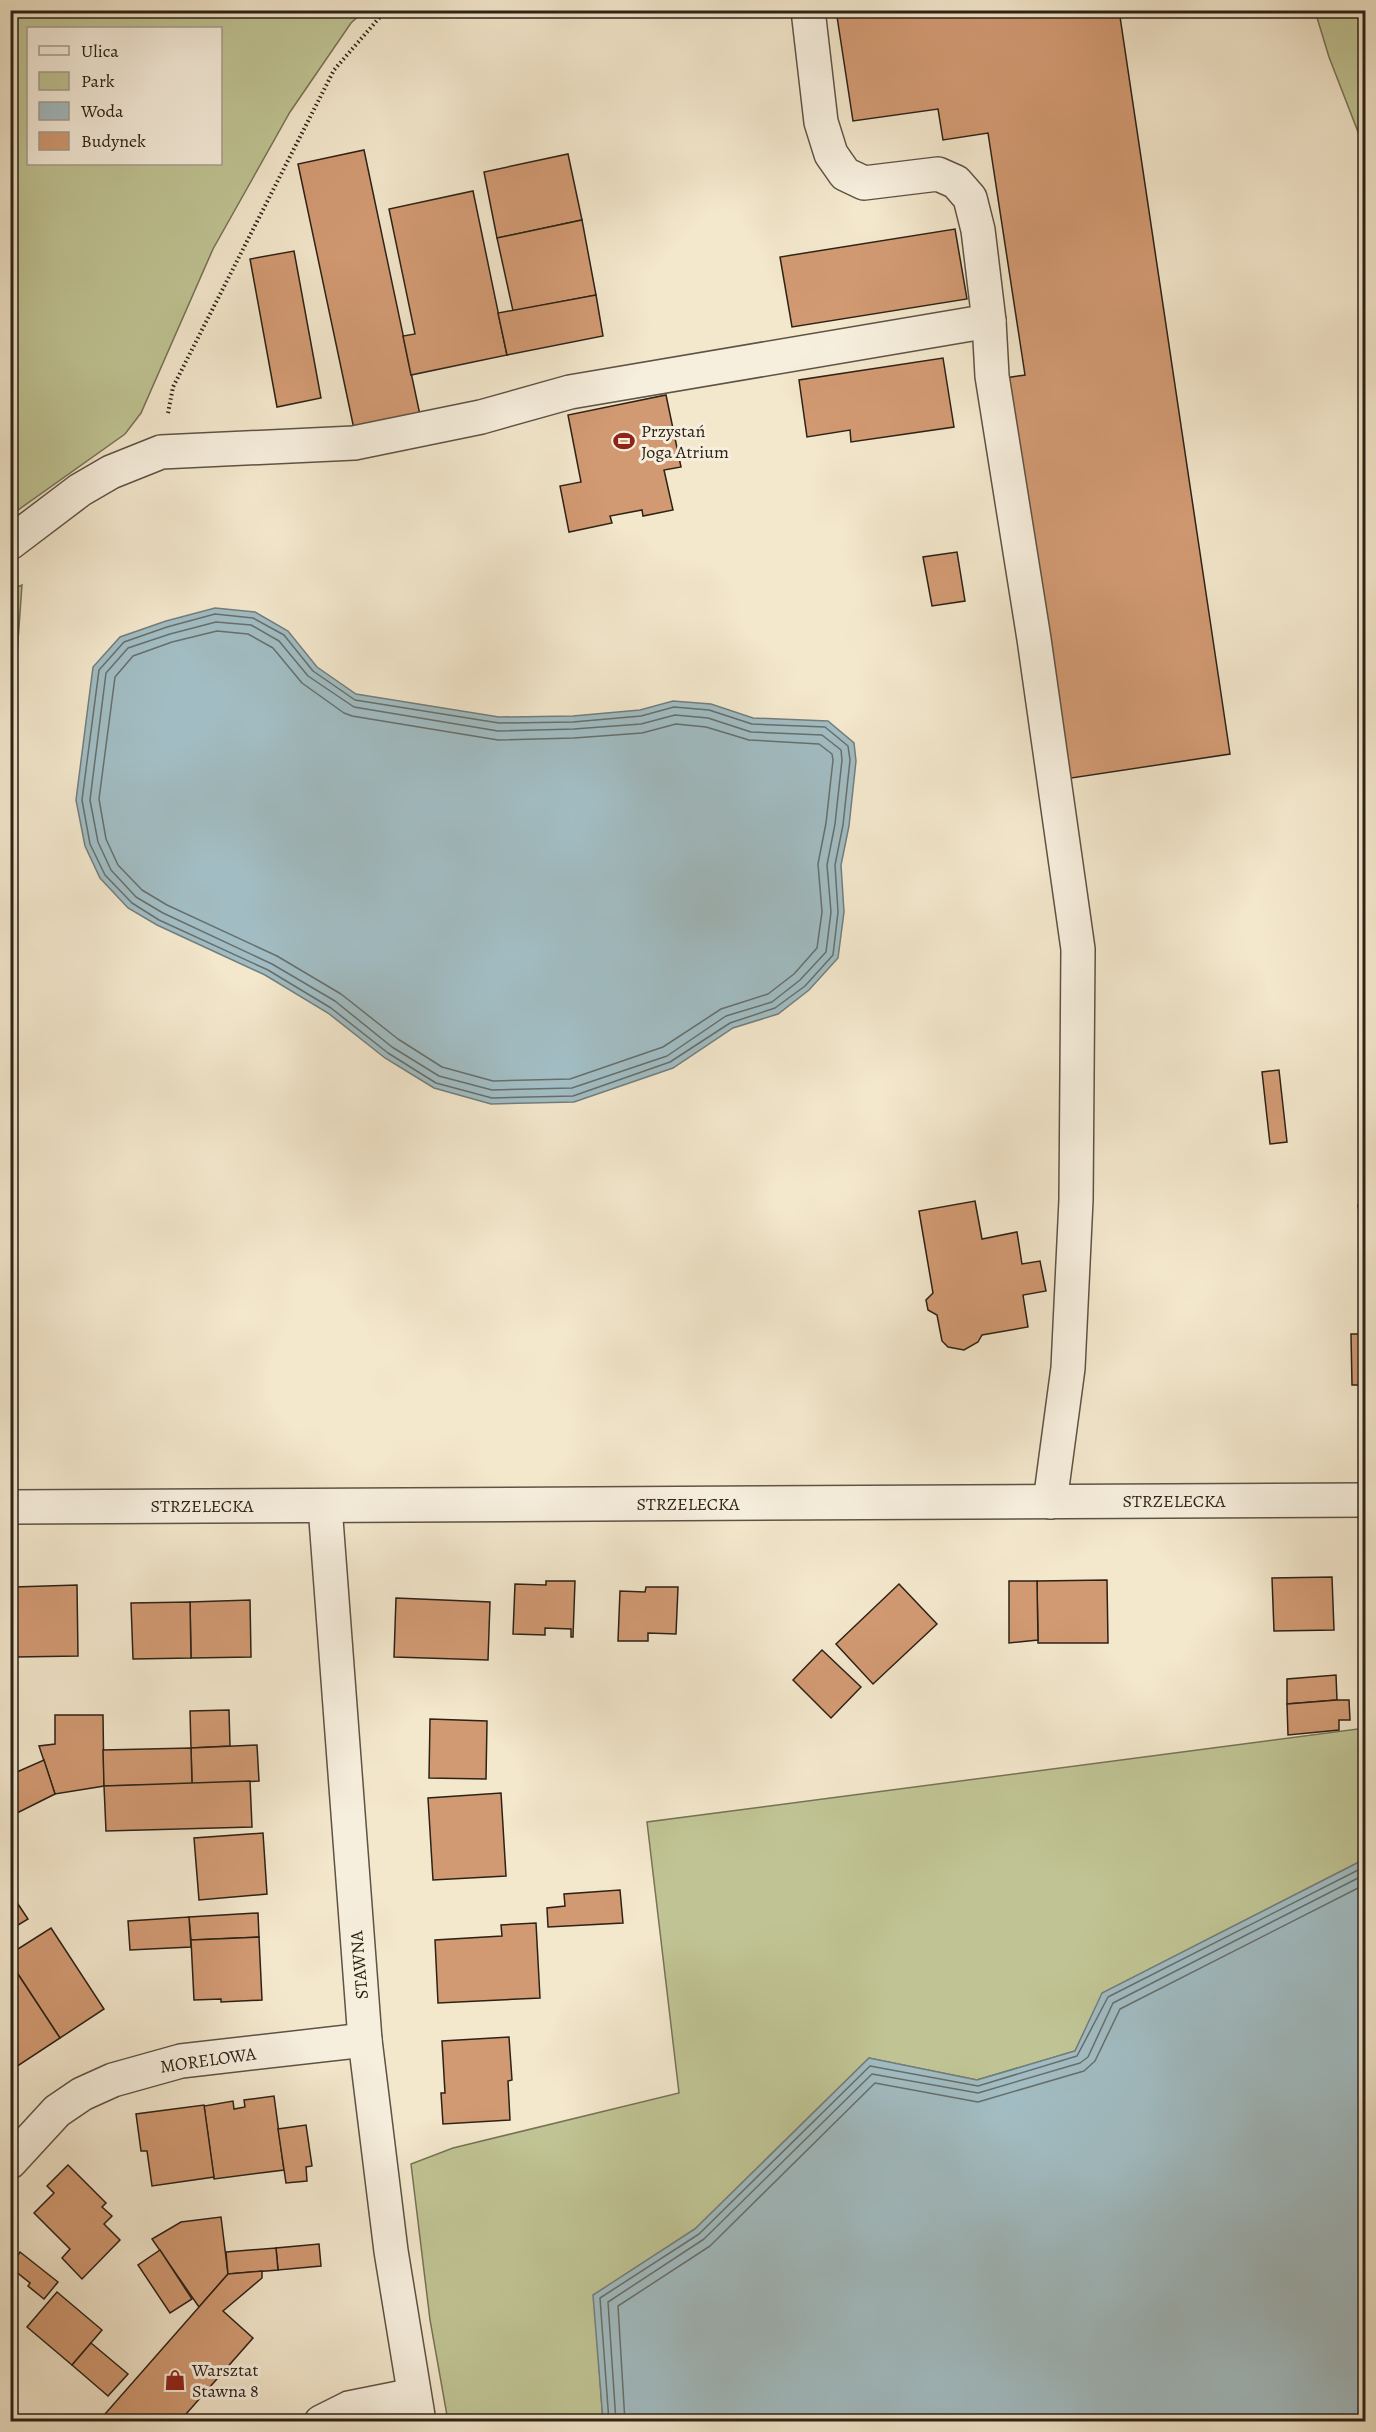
<svg xmlns="http://www.w3.org/2000/svg" width="1376" height="2432" viewBox="0 0 1376 2432" font-family="Alegreya,serif">
<style>
.green{fill:#c0c494;stroke:#767356;stroke-width:1.5;fill-rule:evenodd}
.water{fill:#a1bcc2;stroke:#727e7e;stroke-width:1.5}
.lines{fill:none;stroke-linecap:round;stroke-linejoin:round}
.shore{stroke:#666f6c;stroke-width:1.5}
.building{fill:#d29a73;stroke:#2c2217;stroke-width:1.5}
.minor-casing{stroke:#5e5344;stroke-width:36}
.path{stroke:#2c2217;stroke-width:4;stroke-dasharray:1.5 3;stroke-linecap:butt}
.minor{stroke:#f7efde;stroke-width:33}
.labels{text-anchor:middle;dominant-baseline:central;stroke-width:6;stroke-linejoin:round;paint-order:stroke}
.poi-label{font-size:18px;fill:#2c2217;stroke:#f7efde;text-anchor:start}
.street-label{font-size:18px;fill:#2c2217;stroke:#f7efde}
</style>
<rect width="100%" height="100%" fill="#f3e7cc"/>
<filter id="stains"><feTurbulence type="fractalNoise" baseFrequency=".00333" numOctaves="4"/><feColorMatrix values="0 0 0 0 .2 0 0 0 0 .09 0 0 0 0 .02 0 0 0 .5 -.17"/></filter>
<radialGradient id="worn" r=".72"><stop offset=".6" stop-color="#630" stop-opacity="0"/><stop offset="1" stop-color="#630" stop-opacity=".3"/></radialGradient>
<g class="green">
<path d="M11 10 364 11 351 23 290 112 213 249 141 413 125 434 11 515ZM220 28V164H28V28Z"/>
<path d="M1315 11H1365V150L1329 57Z"/>
<path d="M22 585 11 738V590Z"/>
<path d="M1365 1728V1859L1103 1993 1075 2051 977 2080 869 2058 695 2229 594 2295 603 2421H448L430 2320 411 2164 453 2148 679 2093 647 1822Z"/>
</g>
<g class="water">
<path d="M215 608 255 612 288 631 317 667 356 694 499 717 573 716 640 710 673 701 711 704 753 718 828 721 854 743 856 761 849 826 841 865 844 912 838 958 809 990 778 1014 733 1028 673 1068 574 1102 491 1104 434 1088 385 1058 328 1013 265 975 157 925 128 908 100 878 85 846 76 800 93 667 120 637 166 621Z"/>
<path d="M1365 1859V2421H603L593 2295 695 2229 869 2058 977 2080 1075 2051 1102 1993Z"/>
</g>
<g class="lines">
<g class="shore">
<path d="M215 614 253 618 284 635 313 671 355 700 499 723 573 722 641 716 674 707 709 710 752 724 825 727 848 746 850 760 843 825 835 865 838 912 833 955 805 986 775 1008 730 1023 670 1062 573 1096 492 1098 436 1083 388 1053 331 1008 268 970 159 920 132 903 105 875 90 844 82 800 99 670 124 642 167 627Z"/>
<path d="M216 622 251 625 279 641 308 676 354 707 498 731 574 729 641 724 675 715 708 718 751 732 822 735 841 750 842 760 835 824 827 865 831 912 826 952 800 980 772 1002 726 1016 667 1056 572 1088 492 1090 439 1076 392 1047 335 1001 272 964 163 913 136 897 111 870 98 842 90 800 106 673 128 648 170 634Z"/>
<path d="M217 631 248 634 273 648 302 683 344 713 352 716 498 740 574 738 642 733 676 724 706 727 749 740 819 744 832 754 833 760 826 823 818 864 822 912 817 948 794 974 768 994 721 1009 663 1047 570 1079 493 1081 442 1067 398 1039 341 994 277 956 167 905 142 890 118 865 106 839 99 799 115 677 133 656 172 642Z"/>
<path d="M609 2422 600 2298 699 2234 870 2066 978 2086 1077 2056 1108 1997 1366 1866"/>
<path d="M616 2422 608 2302 704 2239 872 2074 978 2093 1080 2063 1088 2057 1113 2003 1366 1874"/>
<path d="M625 2422 618 2306 710 2246 875 2083 978 2102 1084 2071 1095 2061 1120 2009 1366 1884"/>
</g>
</g>
<g class="building">
<path d="M836 10H1119L1230 754 1065 779 1005 378 1025 375 988 133 943 140 938 109 853 121Z"/>
<path d="M364 150 420 415 354 429 298 164Z"/>
<path d="M568 154 582 220 497 238 484 172Z"/>
<path d="M473 191 507 355 411 375 403 336 415 334 389 209Z"/>
<path d="M582 220 596 295 513 311 497 238Z"/>
<path d="M955 229 967 299 792 327 780 257Z"/>
<path d="M294 251 321 398 277 407 250 259Z"/>
<path d="M596 295 603 336 507 355 498 313Z"/>
<path d="M943 358 954 427 851 442 850 430 807 437 799 380Z"/>
<path d="M666 395 681 467 664 470 673 510 643 516 642 510 610 516 612 523 569 532 560 486 581 482 568 415Z"/>
<path d="M957 552 965 601 932 606 923 557Z"/>
<path d="M1279 1070 1287 1142 1270 1144 1262 1072Z"/>
<path d="M975 1201 982 1239 1017 1232 1022 1264 1040 1261 1046 1291 1023 1295 1028 1327 982 1335 978 1342 964 1350 948 1347 942 1341 937 1315 928 1310 926 1300 933 1293 919 1211Z"/>
<path d="M1366 1204V1226H1361L1358 1205Z"/>
<path d="M1351 1334H1366V1398H1360L1359 1385H1352Z"/>
<path d="M1332 1577 1334 1630 1274 1631 1272 1578Z"/>
<path d="M1107 1580 1108 1643H1038L1037 1581Z"/>
<path d="M546 1581H575L573 1637H571V1629L545 1628V1635L513 1634 515 1584 546 1585Z"/>
<path d="M1009 1581H1037L1038 1640 1009 1643Z"/>
<path d="M899 1584 937 1624 873 1684 836 1644Z"/>
<path d="M77 1585 78 1656 16 1657 14 1587Z"/>
<path d="M10 1587H14L16 1657H10Z"/>
<path d="M646 1587H678L676 1634 648 1633V1641H618L620 1591 645 1592Z"/>
<path d="M396 1598 490 1602 488 1660 394 1657Z"/>
<path d="M250 1600 251 1657 191 1658 190 1602Z"/>
<path d="M190 1602 191 1658 133 1659 131 1603Z"/>
<path d="M822 1650 861 1687 831 1718 793 1680Z"/>
<path d="M1336 1675 1337 1700 1287 1704V1679Z"/>
<path d="M1337 1700H1349L1350 1720H1339V1730L1288 1735 1287 1704Z"/>
<path d="M229 1710 230 1746 191 1748 190 1711Z"/>
<path d="M55 1715H103L104 1786 55 1794 39 1746 55 1744Z"/>
<path d="M430 1719 487 1721 486 1779 429 1778Z"/>
<path d="M257 1745 259 1781 192 1784 191 1748Z"/>
<path d="M191 1748 192 1784 104 1786 103 1750Z"/>
<path d="M44 1760 55 1794 11 1816 10 1775Z"/>
<path d="M250 1781 252 1827 106 1831 104 1786Z"/>
<path d="M501 1793 506 1876 433 1880 428 1798Z"/>
<path d="M263 1833 267 1894 199 1900 194 1838Z"/>
<path d="M620 1890 623 1923 548 1927 547 1908 565 1906 564 1894Z"/>
<path d="M10 1892 28 1919 10 1930Z"/>
<path d="M258 1913 259 1937 191 1940 189 1917Z"/>
<path d="M189 1917 191 1947 130 1950 128 1921Z"/>
<path d="M536 1923 540 1998 438 2003 435 1940 502 1936 501 1925Z"/>
<path d="M51 1928 104 2009 60 2038 10 1962V1954Z"/>
<path d="M259 1937 262 2000 221 2002V1999L194 2000 191 1940Z"/>
<path d="M10 1962 60 2038 16 2067 10 2058Z"/>
<path d="M509 2037 512 2080 508 2081 510 2120 443 2124 441 2093H445L442 2041Z"/>
<path d="M274 2096 284 2170 214 2179 204 2106 233 2101 234 2109 245 2107 244 2100Z"/>
<path d="M204 2105 214 2177 152 2186 147 2151H141L136 2114Z"/>
<path d="M306 2125 312 2166 306 2167 307 2181 286 2183 278 2129Z"/>
<path d="M68 2165 106 2203 102 2207 112 2216 104 2224 120 2240 82 2279 62 2258 70 2249 34 2213 54 2193 47 2186Z"/>
<path d="M221 2217 228 2274 199 2307 152 2239 181 2222Z"/>
<path d="M319 2244 321 2266 278 2270 276 2248Z"/>
<path d="M276 2248 278 2270 228 2274 226 2252Z"/>
<path d="M160 2250 192 2299 170 2313 138 2265Z"/>
<path d="M20 2252 58 2282 44 2299 28 2286 30 2283 10 2267Z"/>
<path d="M262 2271V2278L223 2311 253 2338 179 2422H98L228 2274Z"/>
<path d="M57 2292 102 2330 72 2365 27 2327Z"/>
<path d="M91 2343 128 2374 108 2396 72 2365Z"/>
</g>
<g class="lines">
<defs>
<g id="minor">
<path d="M989 321 992 376 1034 639 1078 949 1076 1200 1068 1368 1050 1502"/>
<path d="M10 543 80 490 111 472 161 452 354 443 481 417 570 392 989 321 978 230 970 198 956 182 938 174 864 183 845 174 831 154 821 122 808 10"/>
<path d="M325 1506 365 2040 391 2251 419 2422"/>
<path d="M10 1507 1366 1500"/>
<path d="M10 2162 57 2111 82 2094 113 2080 181 2061 365 2040"/>
<path d="M321 2422 349 2408 414 2395"/>
</g>
</defs>
<use href="#minor" class="minor-casing"/>
<path class="path" d="M168 413 173 387 334 70 386 10"/>
<use href="#minor" class="minor"/>
</g>
<defs>
<symbol id="stadium-bare" viewBox="-9 -9 18 18"><path d="M0-5a6.5 5 0 1 0 0 10a6.5 5 0 1 0 0-10ZM-3.5-1.8h7v3.6h-7Z" fill="#8f2418" stroke="#f7efde" stroke-width="2.5" paint-order="stroke"/></symbol>
<symbol id="shop-bare" viewBox="-9 -9 18 18"><path d="M-5-2.5h2.3a2.7 3.5 0 0 1 5.4 0H5L5.5 6h-11ZM-1.5-2.5h3a1.5 2.3 0 0 0-3 0Z" fill="#8f2418" stroke="#f7efde" stroke-width="2.5" paint-order="stroke"/></symbol>
</defs>
<g fill-rule="evenodd">
<use href="#stadium-bare" x="609" y="426" width="30" height="30"/>
<use href="#shop-bare" x="160" y="2365" width="30" height="30"/>
</g>
<g class="labels">
<g class="poi-label">
<text x="641" y="431">Przystań<tspan x="641" dy="21">Joga Atrium</tspan></text>
<text x="192" y="2370">Warsztat<tspan x="192" dy="21">Stawna 8</tspan></text>
</g>
<g class="street-label">
<text x="1174" y="1501">STRZELECKA</text>
<text x="688" y="1504">STRZELECKA</text>
<text x="202" y="1506">STRZELECKA</text>
<text transform="translate(359 1965) rotate(-95)">STAWNA</text>
<text transform="translate(208 2060) rotate(-8)">MORELOWA</text>
</g>
</g>
<rect width="1376" height="2432" fill="none" stroke="#f3e7cc" stroke-width="36"/>
<rect x="12" y="12" width="1352" height="2408" fill="none" stroke="#2c2217" stroke-width="3"/>
<rect x="18" y="18" width="1340" height="2396" fill="none" stroke="#2c2217" stroke-width="1.5"/>
<rect x="27" y="27" width="195" height="138" fill="#f7efde" stroke="#a69d8e" stroke-width="1.5"/>
<rect x="39" y="46" width="30" height="9" fill="#f7efde" stroke="#a69d8e" stroke-width="1.5"/>
<text x="81" y="57" font-size="18" fill="#2c2217">Ulica</text>
<rect x="39" y="72" width="30" height="18" fill="#c0c494" stroke="#a69d8e" stroke-width="1.5"/>
<text x="81" y="87" font-size="18" fill="#2c2217">Park</text>
<rect x="39" y="102" width="30" height="18" fill="#a1bcc2" stroke="#a69d8e" stroke-width="1.5"/>
<text x="81" y="117" font-size="18" fill="#2c2217">Woda</text>
<rect x="39" y="132" width="30" height="18" fill="#d29a73" stroke="#a69d8e" stroke-width="1.5"/>
<text x="81" y="147" font-size="18" fill="#2c2217">Budynek</text>
<rect width="100%" height="100%" filter="url(#stains)"/>
<rect width="100%" height="100%" fill="url(#worn)"/>
</svg>
